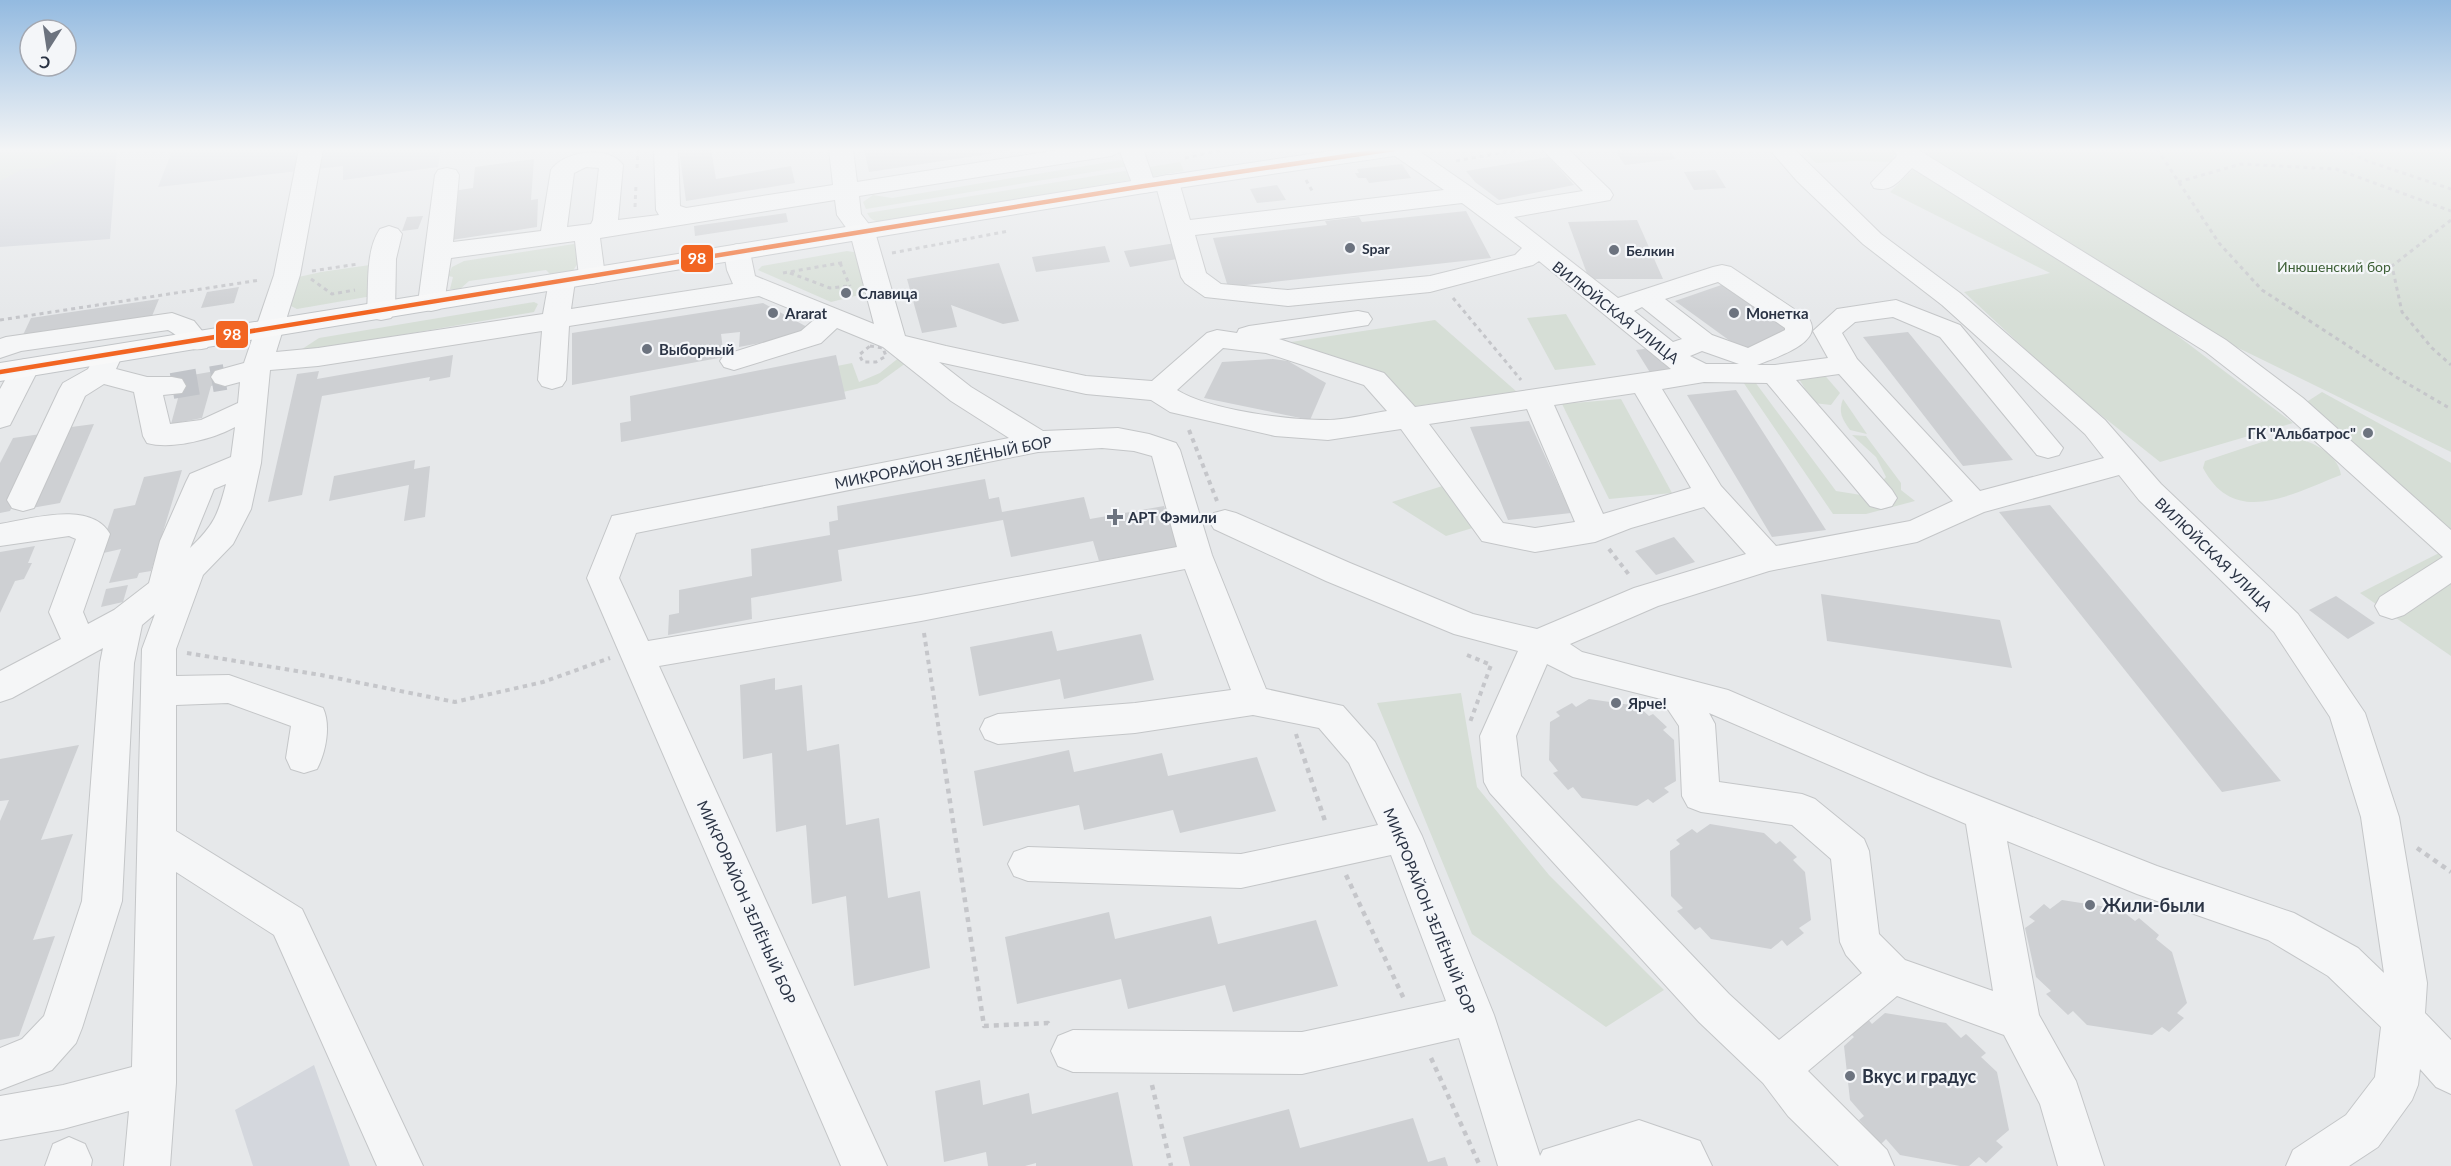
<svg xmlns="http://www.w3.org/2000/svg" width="2451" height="1166" viewBox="0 0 2451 1166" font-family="Lato,sans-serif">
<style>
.built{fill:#d4d7dd}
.green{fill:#d6ded6}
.building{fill:#ced0d3}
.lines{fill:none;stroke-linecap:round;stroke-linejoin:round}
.minor-tunnel{stroke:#c1c4c9;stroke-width:26;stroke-dasharray:26 14;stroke-linecap:butt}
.minor-casing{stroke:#c4c6c8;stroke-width:2}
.major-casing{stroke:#c2c5c8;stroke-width:2}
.path-far2{stroke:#c5c6ca;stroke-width:3;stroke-dasharray:4 4;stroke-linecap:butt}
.path-far1{stroke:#c5c6ca;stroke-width:4;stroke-dasharray:4.5 4.5;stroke-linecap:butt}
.path{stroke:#c5c6ca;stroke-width:4.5;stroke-dasharray:5 5;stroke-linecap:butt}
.minor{fill:#f5f6f7;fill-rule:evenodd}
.major{fill:#f8f8f8;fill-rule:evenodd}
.bus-1-casing{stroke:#f4f6f9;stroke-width:8}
.bus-1{stroke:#f26522;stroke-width:4.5}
.poi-dot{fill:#6c737f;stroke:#f4f6f9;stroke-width:2}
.labels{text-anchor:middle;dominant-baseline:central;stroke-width:4.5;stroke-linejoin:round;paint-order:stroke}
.far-poi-label{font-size:14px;font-weight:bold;fill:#2b3445;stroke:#f4f6f9;text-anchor:start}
.far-park-label{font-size:14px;fill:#3f6138;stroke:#f4f6f9}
.poi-label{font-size:15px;font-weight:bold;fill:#2b3445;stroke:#f4f6f9;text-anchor:start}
.street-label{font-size:15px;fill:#2b3445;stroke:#f4f6f9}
.near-poi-label{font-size:18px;font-weight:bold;fill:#2b3445;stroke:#f4f6f9;text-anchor:start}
.line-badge{stroke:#f4f6f9;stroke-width:2}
.badge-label{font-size:16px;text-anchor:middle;font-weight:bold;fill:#fff}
</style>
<rect width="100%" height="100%" fill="#e6e8ea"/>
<g class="built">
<path d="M0 149H117L110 239 0 247Z"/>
<path d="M173 149H441L438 167 343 180V166L158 187Z"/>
<path d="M314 1065 350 1166H253L235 1110Z"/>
</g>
<g class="green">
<path d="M0 149H85L45 168 23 169 0 181Z"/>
<path d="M1799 149H1892L1895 153 1892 162 1857 161 1816 163Z"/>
<path d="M1915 149H2451V452L2179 319 2158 321 2293 423 2160 462 2067 388 1964 292 2050 273 1890 192 1920 162Z"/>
<path d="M1121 160 1129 166 866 209 863 202 873 195 892 198Z"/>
<path d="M1180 162 1184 171 886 221C877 222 872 222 867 213Z"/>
<path d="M574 244 582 249 580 260 572 272 551 275 546 270 469 281 459 290 450 289 453 277 448 276 452 267 464 261Z"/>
<path d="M847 251 860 253 867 293 831 302 758 270 762 266Z"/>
<path d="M370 265 372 296 297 309 291 306 285 299 294 278 321 272Z"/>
<path d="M534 302 538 304 534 312 296 353 319 338Z"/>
<path d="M1566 314 1596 365 1555 370 1527 318Z"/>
<path d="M1435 320 1517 392 1409 407 1378 374 1278 344Z"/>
<path d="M901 356 910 360 877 384 843 392 837 366 852 363 859 382 880 373Z"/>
<path d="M1821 371 1840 393 1831 405 1814 403 1799 379Z"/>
<path d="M1743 382H1755L1836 491 1880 498 1874 490 1886 477 1876 457 1852 435 1866 436 1901 483V490L1915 501 1866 514H1833Z"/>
<path d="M2322 392 2451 463V532L2305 403Z"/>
<path d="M1621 399 1672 493 1609 499 1562 404Z"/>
<path d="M1843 399 1867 434 1850 430C1842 419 1838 412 1843 399Z"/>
<path d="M2283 435C2305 438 2338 451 2341 475 2293 493 2235 529 2203 468L2205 461Z"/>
<path d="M1455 482 1486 524 1446 536 1392 502Z"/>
<path d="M2451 547V656L2360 593Z"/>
<path d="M1461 693 1477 787 1549 875 1664 990 1606 1027 1472 934 1377 703Z"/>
</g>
<g class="building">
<path d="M679 149H711L716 179 791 166 795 183 686 201Z"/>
<path d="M864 149H1008L1009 151 869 172Z"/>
<path d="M1630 149H1668L1676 159 1625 165 1615 151Z"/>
<path d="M1549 157 1574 185 1499 200 1475 182 1466 171Z"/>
<path d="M534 159 531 200 538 199 537 227 445 241 452 191 473 188 475 167Z"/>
<path d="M1402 164 1411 178 1369 183 1366 178H1358L1355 173H1359L1357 169Z"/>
<path d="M1715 170 1726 188 1694 190 1684 172Z"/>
<path d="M1277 185 1286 200 1257 203 1250 189Z"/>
<path d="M1466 211 1491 258 1228 287 1213 238 1327 225 1325 221 1359 217 1362 222Z"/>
<path d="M786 213 788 222 695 236 694 226Z"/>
<path d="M423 216 418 229 402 231 407 217Z"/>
<path d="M1637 220 1663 279H1589L1568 222Z"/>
<path d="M1176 243 1183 258 1130 267 1124 251Z"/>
<path d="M1105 246 1110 262 1036 272 1032 257Z"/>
<path d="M999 263 1019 321 1003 324 951 305 957 327 922 333 907 279Z"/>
<path d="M1730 282 1793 326 1748 354 1675 301Z"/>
<path d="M239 287 234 303 201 308 207 292Z"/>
<path d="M159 299 152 316 23 335 31 318Z"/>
<path d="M763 303 809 328 802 335 739 347 740 332 721 334 724 357 572 385V333Z"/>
<path d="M1908 332 2013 460 1963 466 1863 337Z"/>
<path d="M1658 347 1673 371 1651 374 1636 350Z"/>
<path d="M453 355 450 377 429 381 430 377 322 396 302 495 268 502 297 374 319 371 317 379Z"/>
<path d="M836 355 846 399 621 442 620 423 631 421 630 396Z"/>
<path d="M1273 359 1288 361 1326 383 1310 420 1204 398 1222 362Z"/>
<path d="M227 369 224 383 211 386 202 418 171 424 180 391 175 378Z"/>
<path d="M1736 390 1826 530 1772 537 1687 395Z"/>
<path d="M1529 421 1571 513 1508 520 1470 427Z"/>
<path d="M94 424 60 503 26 509 64 428Z"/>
<path d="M48 433 10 511 0 513V463L13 438Z"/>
<path d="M415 460 414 469 430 466 425 517 404 521 409 485 329 501 334 476Z"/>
<path d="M182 470 151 571 139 573 137 578 109 583 121 549 99 554 114 509 135 505 144 477Z"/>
<path d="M985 479 989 499 999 497 1002 512 1084 497 1090 519 1164 506 1171 526 1179 524 1186 545 1099 561 1093 541 1011 557 1003 520 838 550 842 581 751 598 752 619 668 635 669 615 679 613V590L752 576 751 549 830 535 829 522 838 520 837 506Z"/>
<path d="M2050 505 2281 781 2222 792 1999 512Z"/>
<path d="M1674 537 1695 562 1656 575 1635 551Z"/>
<path d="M35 546 28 563H32L24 579 15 581 0 613V552Z"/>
<path d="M128 585 123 602 101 607 106 589Z"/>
<path d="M1821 594 2000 620 2012 668 1827 641Z"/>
<path d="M2336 596 2375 623 2348 639 2309 610Z"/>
<path d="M1052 631 1057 651 1141 634 1154 680 1064 699 1060 679 979 696 970 647Z"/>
<path d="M775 678V690L802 685 807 751 839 744 846 825 879 818 888 898 920 891 930 968 854 986 846 896 812 904 806 825 776 832 772 753 743 759 740 685Z"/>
<path d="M1589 699 1638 706 1649 716 1653 714 1667 727 1663 730 1674 740 1676 781 1664 788 1669 792 1653 803 1648 799 1637 806 1582 798 1573 787 1568 790 1553 773 1558 771 1549 760 1550 722 1560 716 1556 712 1572 703 1576 707Z"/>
<path d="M79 745 41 840 73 834 33 940 55 936 19 1036 0 1040V821L9 800 0 801V759Z"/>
<path d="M1069 750 1074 772 1162 753 1168 776 1257 757 1276 811 1180 833 1173 810 1084 830 1079 805 983 826 974 771Z"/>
<path d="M1710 824 1764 833 1776 844 1780 841 1797 857 1793 860 1805 872 1811 920 1799 928 1804 933 1787 946 1782 940 1771 949 1711 939 1700 927 1695 930 1677 911 1683 908 1671 896 1670 851 1680 844 1676 840 1692 829 1697 833Z"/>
<path d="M2062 900 2120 909 2135 921 2139 918 2159 935 2156 939 2172 952 2187 1003 2177 1013 2184 1018 2169 1032 2162 1027 2152 1035 2087 1025 2073 1011 2068 1015 2046 994 2051 991 2036 977 2025 928 2035 921 2029 917 2044 904 2050 909Z"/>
<path d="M1109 912 1115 939 1211 916 1218 944 1316 920 1338 986 1233 1012 1225 985 1128 1009 1121 979 1017 1004 1005 937Z"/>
<path d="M1885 1013 1946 1023 1961 1038 1966 1034 1986 1053 1981 1057 1997 1072 2009 1130 1996 1141 2003 1147 1986 1163 1979 1157 1969 1166H1960L1900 1155 1886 1139 1881 1144 1859 1120 1864 1116 1850 1100 1844 1046 1854 1037 1849 1032 1867 1018 1872 1024Z"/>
<path d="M980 1080 983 1105 1029 1093 1032 1114 1118 1092 1133 1166H1036V1163L1025 1166H988L986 1152 944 1162 935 1091Z"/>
<path d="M1289 1109 1300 1148 1413 1118 1428 1162 1445 1157 1448 1166H1190L1183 1137Z"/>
</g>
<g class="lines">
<path class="minor-tunnel" d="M172 386 225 377"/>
<defs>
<g id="minor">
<path d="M299 149H323L300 275 276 352 318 348 543 314 549 281 553 275 562 273 571 275 575 281 571 309 733 284 727 270 724 252 728 247 737 244 746 247 750 252 755 276 874 324 850 233 837 215 835 200 600 238 605 276 601 282 592 284 583 282 579 276 575 241 451 258 444 303 440 309 431 311 422 309 418 303 435 175 438 170 447 168 456 170 459 175 453 242 541 231 551 170C564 151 608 144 623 165L618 220 659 215 656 210 654 149H678L680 206 686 208 833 185 829 149H853L857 182 1064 149H1143L1155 184 1158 177 1167 175 1176 177 1179 182 1190 220 1444 190 1392 154 1388 149H1416L1497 205 1583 191 1542 149H1568L1610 190 1613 195 1610 200 1514 217 1618 298 1713 267 1722 265 1731 267 1809 319C1825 343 1774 358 1757 365H1775L1828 358 1813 331 1837 309 1896 300 1960 325 2063 448 2059 455 2048 458 2037 455 1940 337 1893 317 1855 322 1842 333 1857 359 1980 491 2104 458 2085 434 1942 305 1863 244 1797 181 1769 149H1794L1881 234 1960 293 2105 420 2161 484 2298 614 2365 713 2399 817 2427 983 2425 1013 2451 1040V1094L2436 1087 2420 1069 2418 1085 2412 1100 2378 1147 2349 1166H2286L2293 1150 2346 1115 2375 1077 2381 1027 2328 976 2268 940 2137 894 2007 841 2039 1015 2076 1081 2104 1166H2058L2040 1104 2004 1035 1897 996 1808 1071 1887 1150 1894 1166H1839L1788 1116 1763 1083 1699 1022 1490 793 1484 782 1480 736 1518 651 1454 634 1326 581 1214 529 1209 521 1214 513 1225 510 1236 513 1350 563 1473 614 1537 629 1634 588 1746 554 1704 507 1631 528 1595 542 1535 552 1482 541 1401 429 1328 440 1275 436 1170 412 1151 400 1086 394 939 362 971 387 1043 431 1118 428 1149 434 1176 443 1180 450 1212 555 1266 689 1343 706 1375 742 1422 836 1494 1015 1540 1156 1543 1150 1639 1120 1700 1141 1712 1166H1498L1459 1038 1302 1074 1073 1072 1058 1066 1051 1051 1058 1036 1073 1030 1302 1032 1446 1001 1391 855 1241 888 1028 881 1014 876 1008 864 1014 852 1028 847 1241 854 1378 825 1349 763 1319 728 1253 715 1135 733 998 744 985 739 980 729 985 719 998 714 1135 703 1231 690 1185 569 921 621 659 666 887 1166H841L587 578 612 516 1009 438 951 401 883 347 837 328 821 343 734 370 724 367 720 361 724 355 801 331 815 319 759 296 569 326 566 380 562 386 552 389 542 386 538 380 542 331 318 366 270 370 261 463 251 509 233 544 203 575 176 649V676L229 675 323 708C331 725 326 752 317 769L304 773 291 769 286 758 291 726 228 703 176 705V831L302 909 423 1166H377L274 935 176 872V1083L170 1166H124L129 1111 63 1129 0 1140V1096L63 1085 132 1067 142 649 155 614 142 625 134 663 122 901 82 1028 76 1043 52 1070 0 1090V1048L22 1039 44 1016 82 901 100 663 103 648 12 698 0 702V671L61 639 49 612 76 539 69 536 0 546V524C31 519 91 500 110 534L83 612 88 624 114 610 149 583 160 541 186 482 190 474 231 457 235 427C213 439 172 450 147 443L143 436 134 392 104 384 85 396 34 508 23 511 12 508 7 500 59 390 63 383 88 369 98 350 108 347 118 350 122 356 116 369 147 377H172L182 379 186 386 182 393 163 395 170 424 201 420 238 403 240 382 225 386 215 383 211 377 215 371 244 363 274 275ZM1120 152 1135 191 1144 193 1153 191 1156 186 1181 277 1185 283 1205 297 1288 306 1430 292 1533 265 1539 261 1671 369 1415 407 1384 373 1279 339 1368 325 1372 319 1368 313 1358 311 1249 326 1239 329 1237 333 1217 330 1207 333 1152 381 1086 376 946 346 905 336 875 232 861 214 859 196 1111 156ZM586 167 599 168 593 220 591 224 567 227 574 173ZM1462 203 1522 248 1515 255 1430 276 1288 290 1221 284 1206 273 1195 235ZM1718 282 1785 328V330L1748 348 1712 335 1665 299ZM1642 307 1682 339 1673 342 1634 311ZM1223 348 1266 353 1364 385 1387 411C1367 414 1346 420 1327 420 1288 420 1209 410 1177 390ZM1702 351 1739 364H1740H1706L1690 356ZM1839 374 1953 501 1910 521 1776 546 1721 486 1662 389 1704 382 1767 383 1870 506 1881 509 1892 506 1897 498 1892 490 1796 380ZM1635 393 1691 488 1603 514 1554 405ZM1527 409 1575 522 1535 528 1503 523 1429 424ZM1102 448 1134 451 1152 456 1177 547 921 595 648 641 619 578 636 533 1038 452ZM2119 475 2139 500 2274 632 2330 717 2361 817 2384 973 2358 948 2294 913 2157 866 1928 776 1728 690 1582 652 1570 644 1658 606 1769 571 1917 542 1984 512ZM226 484C218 515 214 525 190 548L214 489ZM1547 664 1573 677 1661 699 1679 726 1682 796 1688 807 1701 812 1792 825 1831 859 1840 942 1846 955 1862 973 1779 1040 1729 994 1521 776 1516 736ZM1709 713 1966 824 1993 991 1905 960 1879 934 1869 851 1864 839 1815 799 1802 794 1719 782 1715 724Z"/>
<path d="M1893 149H1917L2226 340 2303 398 2451 530V583L2404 615 2392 619 2380 615 2375 606 2380 597 2443 557 2283 412 2206 352 1912 168C1900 180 1892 193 1874 188L1871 183 1897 156Z"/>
<path d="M389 226 398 229 402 234 396 259 395 312 391 318 381 320 371 318 367 312C369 286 365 251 380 229Z"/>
<path d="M172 313 194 321 211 342 207 348C182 354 186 339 168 330L21 351 0 358V339L6 337Z"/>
<path d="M25 359 35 362 39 368 10 425 0 428V389L15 362Z"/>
<path d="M69 1137 85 1144 92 1160 91 1166H45L53 1144Z"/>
</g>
<path id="major" d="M1344 149H1406L1402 154 1394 156 1144 193 0 381V363L1144 179Z"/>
</defs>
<use href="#minor" class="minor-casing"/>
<use href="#major" class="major-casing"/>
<g class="path-far2">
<path d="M2157 149 2219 243 2262 290 2396 377 2451 409"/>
<path d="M2343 149 2367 161 2451 189"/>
<path d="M1185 158 1225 149"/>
<path d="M1456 161 1521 149"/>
<path d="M637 168 638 149"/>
<path d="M1306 180 1314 194"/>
<path d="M2178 182 2241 164 2336 169 2451 211"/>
<path d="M635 207 636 185"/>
<path d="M2451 220 2392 266 2402 312 2432 348 2451 365"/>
<path d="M892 253 1009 231"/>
<path d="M840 263 850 286"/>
<path d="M312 271 358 264"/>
<path d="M783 273 846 262"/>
<path d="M790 273 830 288 849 286"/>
<path d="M311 279 332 294 355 290"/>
<path d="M1453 298 1521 380"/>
<path d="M0 320 260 280"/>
<path d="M870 346 883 348 886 356 876 362H863L859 355Z"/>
</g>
<g class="path-far1">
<path d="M1189 430 1217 501"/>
<path d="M1609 549 1630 576"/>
<path d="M924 633 942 750"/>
<path d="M187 653 321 675 455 702 543 682 610 658"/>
<path d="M1467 655 1491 665 1469 725"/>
<path d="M1296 734 1301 750"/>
</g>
<g class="path">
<path d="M942 749 984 1026 1048 1023 1051 1027"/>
<path d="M1301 749 1326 824"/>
<path d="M2417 848 2451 872"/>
<path d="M1346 875 1404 999"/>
<path d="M1431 1058 1480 1166"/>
<path d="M1152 1085 1171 1166"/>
</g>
<use href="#minor" class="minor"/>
<use href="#major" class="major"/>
<defs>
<path id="bus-1" d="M0 372 1144 186 1394 149"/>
</defs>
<use href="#bus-1" class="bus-1-casing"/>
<use href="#bus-1" class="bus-1"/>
</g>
<linearGradient id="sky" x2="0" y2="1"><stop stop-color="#93bae0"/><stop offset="0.48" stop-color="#f4f5f6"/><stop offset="1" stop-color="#f4f5f6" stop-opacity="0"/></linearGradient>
<rect width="2451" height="312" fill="url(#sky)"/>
<g class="poi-dot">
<circle cx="1350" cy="248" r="6"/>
<circle cx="1614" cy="250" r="6"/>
<circle cx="846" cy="293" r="6"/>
<circle cx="773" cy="313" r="6"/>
<circle cx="1734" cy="313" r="6"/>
<circle cx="647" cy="349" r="6"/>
<circle cx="2368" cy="433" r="6"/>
<path d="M1112 508h6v6h6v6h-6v6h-6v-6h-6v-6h6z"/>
<circle cx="1616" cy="703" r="6"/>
<circle cx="2090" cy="905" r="6"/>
<circle cx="1850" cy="1076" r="6"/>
</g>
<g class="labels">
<g class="far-poi-label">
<text x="1362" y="248">Spar</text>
<text x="1626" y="250">Белкин</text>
</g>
<g class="far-park-label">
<text x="2334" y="266">Инюшенский бор</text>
</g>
<g class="poi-label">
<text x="858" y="293">Славица</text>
<text x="785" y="313">Ararat</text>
<text x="1746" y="313">Монетка</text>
<text x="659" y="349">Выборный</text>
<text x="2356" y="433" text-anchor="end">ГК "Альбатрос"</text>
<text x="1128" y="517">АРТ Фэмили</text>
<text x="1628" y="703">Ярче!</text>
</g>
<g class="street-label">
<text transform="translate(1616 312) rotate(38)">ВИЛЮЙСКАЯ УЛИЦА</text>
<text transform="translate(943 462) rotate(-11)">МИКРОРАЙОН ЗЕЛЁНЫЙ БОР</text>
<text transform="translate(2214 554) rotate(44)">ВИЛЮЙСКАЯ УЛИЦА</text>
<text transform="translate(747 902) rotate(66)">МИКРОРАЙОН ЗЕЛЁНЫЙ БОР</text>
<text transform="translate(1430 911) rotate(68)">МИКРОРАЙОН ЗЕЛЁНЫЙ БОР</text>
</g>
<g class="near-poi-label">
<text x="2102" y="905">Жили-были</text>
<text x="1862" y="1076">Вкус и градус</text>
</g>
</g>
<g class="line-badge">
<rect x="680" y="244" width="34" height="29" rx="6" fill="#f26522"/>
<rect x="215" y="320" width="34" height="29" rx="6" fill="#f26522"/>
</g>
<g class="badge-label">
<text x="697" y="264">98</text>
<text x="232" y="340">98</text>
</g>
<g transform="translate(48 48) rotate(192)"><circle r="28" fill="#f4f6f9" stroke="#a4a8b1" stroke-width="1.5"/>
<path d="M0-4.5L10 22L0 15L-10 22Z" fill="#6c737f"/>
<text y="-9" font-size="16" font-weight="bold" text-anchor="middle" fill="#2b3445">С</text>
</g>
</svg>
